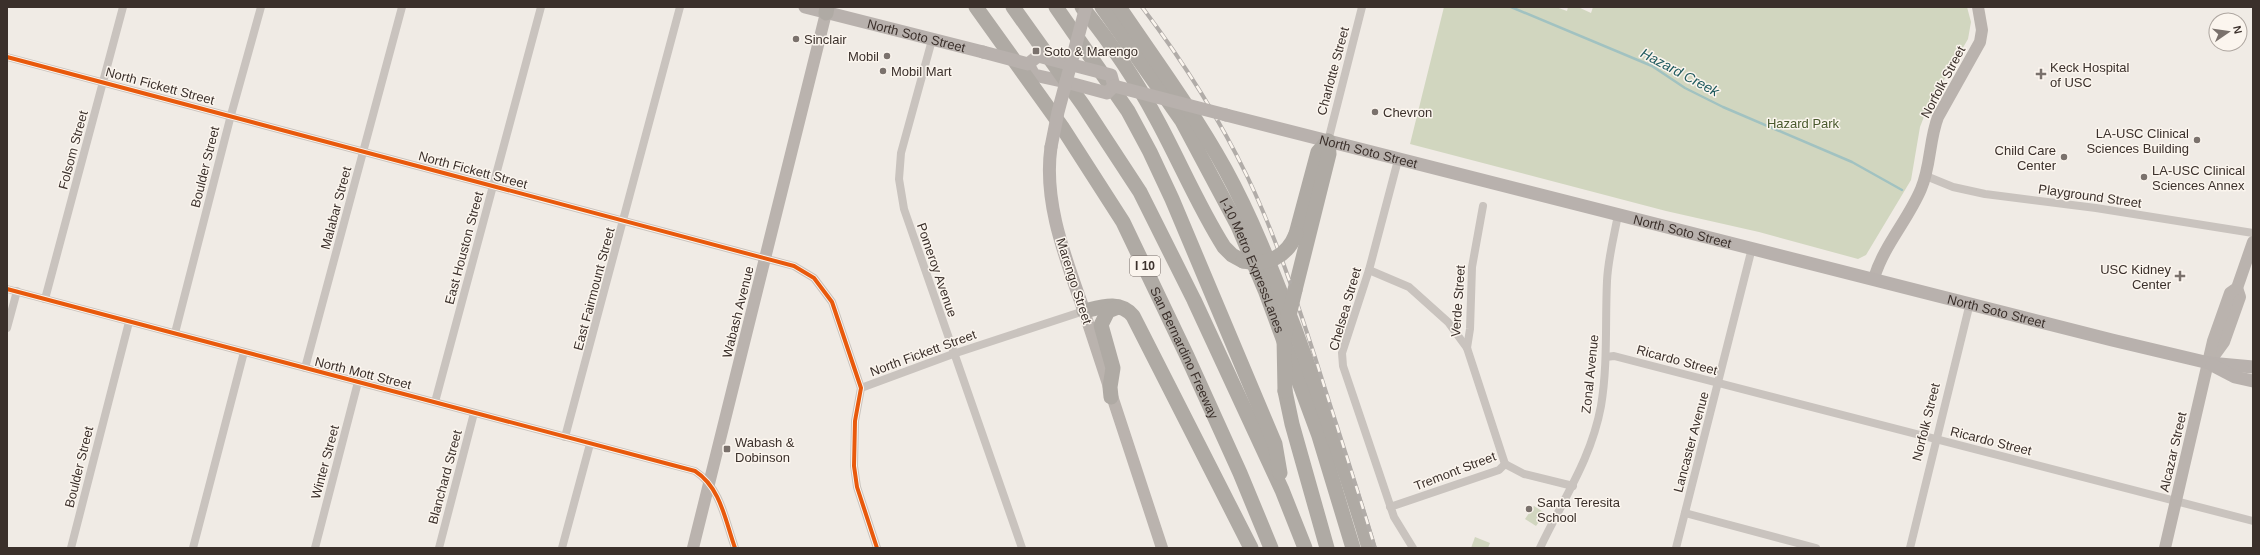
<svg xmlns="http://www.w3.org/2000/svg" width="2260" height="555" viewBox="0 0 2260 555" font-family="Helvetica,sans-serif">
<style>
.green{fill:#d1d6bf}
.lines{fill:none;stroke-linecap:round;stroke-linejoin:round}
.stream{stroke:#a1c2c1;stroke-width:2.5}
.street{stroke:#c9c3be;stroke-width:8}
.secondary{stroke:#bab3ae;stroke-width:12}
.primary{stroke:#b8b1ad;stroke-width:13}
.highway{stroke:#afaaa4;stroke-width:15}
.rail-casing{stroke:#b1aca8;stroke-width:4}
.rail{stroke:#fbf5ee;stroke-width:2.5;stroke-dasharray:8;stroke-linecap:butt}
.primary-bridge{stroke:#b8b1ad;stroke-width:13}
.highway-bridge{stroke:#afaaa4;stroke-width:15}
.cycleway-casing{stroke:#fbf5ee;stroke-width:6}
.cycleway{stroke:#e8590c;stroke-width:4}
.poi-dot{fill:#7a716c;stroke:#fbf5ee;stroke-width:1.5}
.labels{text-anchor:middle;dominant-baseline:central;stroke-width:3;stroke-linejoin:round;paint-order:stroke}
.shield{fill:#fbf5ee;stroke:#756b66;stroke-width:1}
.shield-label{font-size:12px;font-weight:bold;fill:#3b302b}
.street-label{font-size:13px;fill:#3b302b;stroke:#fbf5ee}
.poi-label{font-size:13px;fill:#3b302b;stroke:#fbf5ee;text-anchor:start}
.park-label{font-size:13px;fill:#4a5a2e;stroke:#fbf5ee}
.water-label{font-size:14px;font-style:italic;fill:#1f5a5e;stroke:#fbf5ee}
</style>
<rect width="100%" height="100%" fill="#f0ebe5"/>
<g class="green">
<path d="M1444 7H1556L1567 11 1568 7H1578L1591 13 1593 7H1967L1971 22 1968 39 1927 109 1920 127 1911 180 1866 255 1858 259 1759 232 1666 211 1410 144Z"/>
<path d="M1534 506 1545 513 1536 526 1525 519Z"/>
<path d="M1475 537 1490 543 1488 548H1471Z"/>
</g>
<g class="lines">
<path class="stream" d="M1511 7 1652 66 1685 88 1723 107 1852 162 1902 190"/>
<g class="street">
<path d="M932 40 901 153 899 179 904 209 1022 548"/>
<path d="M7 57 794 266 814 278 832 302 861 388 855 421 854 466 857 487 877 548"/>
<path d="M1328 141 1362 7"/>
<path d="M1398 160 1369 270 1342 353 1343 366 1394 517 1413 548"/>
<path d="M1926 176 1953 187 1985 194 2096 208 2253 233"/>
<path d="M1483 206 1472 267 1470 329 1467 348 1505 464"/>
<path d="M1369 270 1409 287 1448 322 1467 348"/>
<path d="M7 289 695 471C721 488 725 520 735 548"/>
<path d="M45 299 123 7"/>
<path d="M7 328 17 291"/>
<path d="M175 333 231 115 261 7"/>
<path d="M1606 357 1614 356 2253 521"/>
<path d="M305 368 402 7"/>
<path d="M861 388 953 354 1084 311"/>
<path d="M435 402 541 7"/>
<path d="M565 437 680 7"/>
<path d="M1390 507 1499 470 1505 464 1524 474 1573 486"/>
<path d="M1685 513 1816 548"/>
<path d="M71 548 129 322"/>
<path d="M193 548 244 352"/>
<path d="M315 548 358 382"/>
<path d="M439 548 474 413"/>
<path d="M562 548 590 444"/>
<path d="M1540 548C1563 499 1591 460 1601 406 1608 364 1605 323 1607 281 1608 259 1614 236 1618 215"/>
<path d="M1676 548 1752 248"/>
<path d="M1910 548 1970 303"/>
</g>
<g class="secondary">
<path d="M1874 278C1884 245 1908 220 1921 189 1931 166 1929 140 1938 117L1980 42 1982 30 1978 7"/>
<path d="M1084 311 1162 548"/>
<path d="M2211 360 2224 342 2240 297 2237 288"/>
<path d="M693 548 826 13"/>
<path d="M2165 548 2213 341 2230 293 2237 288 2253 242"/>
</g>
<g class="primary">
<path id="s1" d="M805 7 983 52"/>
<path d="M1028 64 1034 75 1066 82"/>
<path id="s2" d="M1226 115 2112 340 2209 363 2253 367"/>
<path d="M1051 147C1043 203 1066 259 1084 311"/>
<path d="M2212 365 2235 377 2253 381"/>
</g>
<g class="highway">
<path id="s3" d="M976 7 1062 127 1123 222 1187 356 1240 473 1271 548"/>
<path d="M1013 7 1083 105 1140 192 1194 300 1282 490 1305 548"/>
<path d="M1056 7 1128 111 1150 152 1172 199 1275 444 1280 473"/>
<path d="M1082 7C1110 42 1135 78 1156 118 1179 160 1198 206 1224 247L1232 255 1243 261"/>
<path id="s4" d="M1102 7 1182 121 1238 226 1265 290 1319 436 1353 548"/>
<path d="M1119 7C1155 60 1194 113 1225 169 1253 220 1273 273 1294 327 1321 400 1347 473 1369 548"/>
<path d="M826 13 827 7"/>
<path d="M1296 234 1318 152 1328 141"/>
<path d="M1295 290 1329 154 1328 141"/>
<path d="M1084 311C1101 307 1120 300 1133 316L1251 548"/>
<path d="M1285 391 1292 424 1327 548"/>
<path d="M1111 397 1110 387 1113 368 1101 325 1108 311 1118 307"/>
</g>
<defs>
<path id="rail" d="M1142 7C1182 60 1218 116 1247 176 1275 234 1295 296 1315 357 1335 421 1356 484 1375 548"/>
</defs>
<use href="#rail" class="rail-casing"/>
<use href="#rail" class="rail"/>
<g class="primary-bridge">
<path d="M983 52 1028 64 1038 56 1111 75 1114 86"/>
<path d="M1066 82 1107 93 1114 86"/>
<path d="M1114 86 1226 115"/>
<path d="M1051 147 1058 112 1086 7"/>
</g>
<g class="highway-bridge">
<path d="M1243 261C1267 266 1287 257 1296 234"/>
<path d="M1285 391 1284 337 1295 290"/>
</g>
<defs>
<g id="cycleway">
<path d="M7 57 794 266 814 278 832 302 861 388 855 421 854 466 857 487 877 548"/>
<path d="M7 289 695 471C721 488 725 520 735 548"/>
</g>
</defs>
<use href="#cycleway" class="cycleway-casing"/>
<use href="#cycleway" class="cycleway"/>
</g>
<g class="poi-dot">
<circle cx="796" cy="39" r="4"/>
<rect x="1032" y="47" width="8" height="8" rx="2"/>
<circle cx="887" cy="56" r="4"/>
<circle cx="883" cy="71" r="4"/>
<path d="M2039 68h4v4h4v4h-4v4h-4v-4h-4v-4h4z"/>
<circle cx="1375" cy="112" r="4"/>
<circle cx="2197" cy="140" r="4"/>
<circle cx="2064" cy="157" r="4"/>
<circle cx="2144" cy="177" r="4"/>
<path d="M2178 270h4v4h4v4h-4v4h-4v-4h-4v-4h4z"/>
<rect x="723" y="445" width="8" height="8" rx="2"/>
<circle cx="1529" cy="509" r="4"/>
</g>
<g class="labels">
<rect class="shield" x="1130" y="256" width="30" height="20" rx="3"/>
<g class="shield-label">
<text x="1145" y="266">I 10</text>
</g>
<g class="street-label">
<text stroke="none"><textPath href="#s1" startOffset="115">North Soto Street</textPath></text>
<text transform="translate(1333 71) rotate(-75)">Charlotte Street</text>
<text transform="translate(1943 82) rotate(-62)">Norfolk Street</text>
<text transform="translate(160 86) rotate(15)">North Fickett Street</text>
<text transform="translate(73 150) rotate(-75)">Folsom Street</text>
<text stroke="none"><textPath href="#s2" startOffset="147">North Soto Street</textPath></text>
<text transform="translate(205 167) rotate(-76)">Boulder Street</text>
<text transform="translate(473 170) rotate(15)">North Fickett Street</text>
<text transform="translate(2090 196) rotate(8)">Playground Street</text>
<text transform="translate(336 208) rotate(-75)">Malabar Street</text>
<text stroke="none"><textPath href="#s2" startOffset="471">North Soto Street</textPath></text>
<text transform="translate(464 248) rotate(-75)">East Houston Street</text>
<text stroke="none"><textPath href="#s4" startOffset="300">I-10 Metro ExpressLanes</textPath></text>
<text transform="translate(937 270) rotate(71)">Pomeroy Avenue</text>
<text transform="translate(1074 281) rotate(72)">Marengo Street</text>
<text transform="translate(594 289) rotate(-75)">East Fairmount Street</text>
<text transform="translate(1458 301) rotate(-86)">Verde Street</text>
<text transform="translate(1345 309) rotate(-74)">Chelsea Street</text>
<text stroke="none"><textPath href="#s2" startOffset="795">North Soto Street</textPath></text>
<text transform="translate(738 312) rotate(-76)">Wabash Avenue</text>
<text transform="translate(923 353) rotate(-20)">North Fickett Street</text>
<text stroke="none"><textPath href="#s3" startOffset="405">San Bernardino Freeway</textPath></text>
<text transform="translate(1677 360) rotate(15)">Ricardo Street</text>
<text transform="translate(363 373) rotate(14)">North Mott Street</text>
<text transform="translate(1590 374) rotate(-84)">Zonal Avenue</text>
<text transform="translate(1926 422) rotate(-76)">Norfolk Street</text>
<text transform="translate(1991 441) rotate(14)">Ricardo Street</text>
<text transform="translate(1691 442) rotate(-75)">Lancaster Avenue</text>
<text transform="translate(2173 452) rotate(-77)">Alcazar Street</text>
<text transform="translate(325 462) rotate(-75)">Winter Street</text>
<text transform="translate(79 467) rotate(-76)">Boulder Street</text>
<text transform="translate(1455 471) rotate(-21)">Tremont Street</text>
<text transform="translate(445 477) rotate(-75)">Blanchard Street</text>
</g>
<g class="poi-label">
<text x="804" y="39">Sinclair</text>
<text x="1044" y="51">Soto &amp; Marengo</text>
<text x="879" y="56" text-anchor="end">Mobil</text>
<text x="2050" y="67">Keck Hospital<tspan x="2050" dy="15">of USC</tspan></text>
<text x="891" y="71">Mobil Mart</text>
<text x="1383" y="112">Chevron</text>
<text x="2189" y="133" text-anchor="end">LA-USC Clinical<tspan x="2189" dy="15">Sciences Building</tspan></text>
<text x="2056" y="150" text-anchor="end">Child Care<tspan x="2056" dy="15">Center</tspan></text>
<text x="2152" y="170">LA-USC Clinical<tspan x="2152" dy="15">Sciences Annex</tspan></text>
<text x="2171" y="269" text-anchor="end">USC Kidney<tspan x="2171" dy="15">Center</tspan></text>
<text x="735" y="442">Wabash &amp;<tspan x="735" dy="15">Dobinson</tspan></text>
<text x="1537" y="502">Santa Teresita<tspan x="1537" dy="15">School</tspan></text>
</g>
<g class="park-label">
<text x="1803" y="123">Hazard Park</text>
</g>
<g class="water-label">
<text transform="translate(1680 72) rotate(28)">Hazard Creek</text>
</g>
</g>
<rect width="2260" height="555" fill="none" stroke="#3b302b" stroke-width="16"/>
<g transform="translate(2228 32) rotate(77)"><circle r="19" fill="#fbf5ee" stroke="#aea6a0"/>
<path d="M0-3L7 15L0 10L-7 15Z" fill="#7a716c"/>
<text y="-6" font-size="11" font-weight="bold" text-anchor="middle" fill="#3b302b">N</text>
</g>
</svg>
